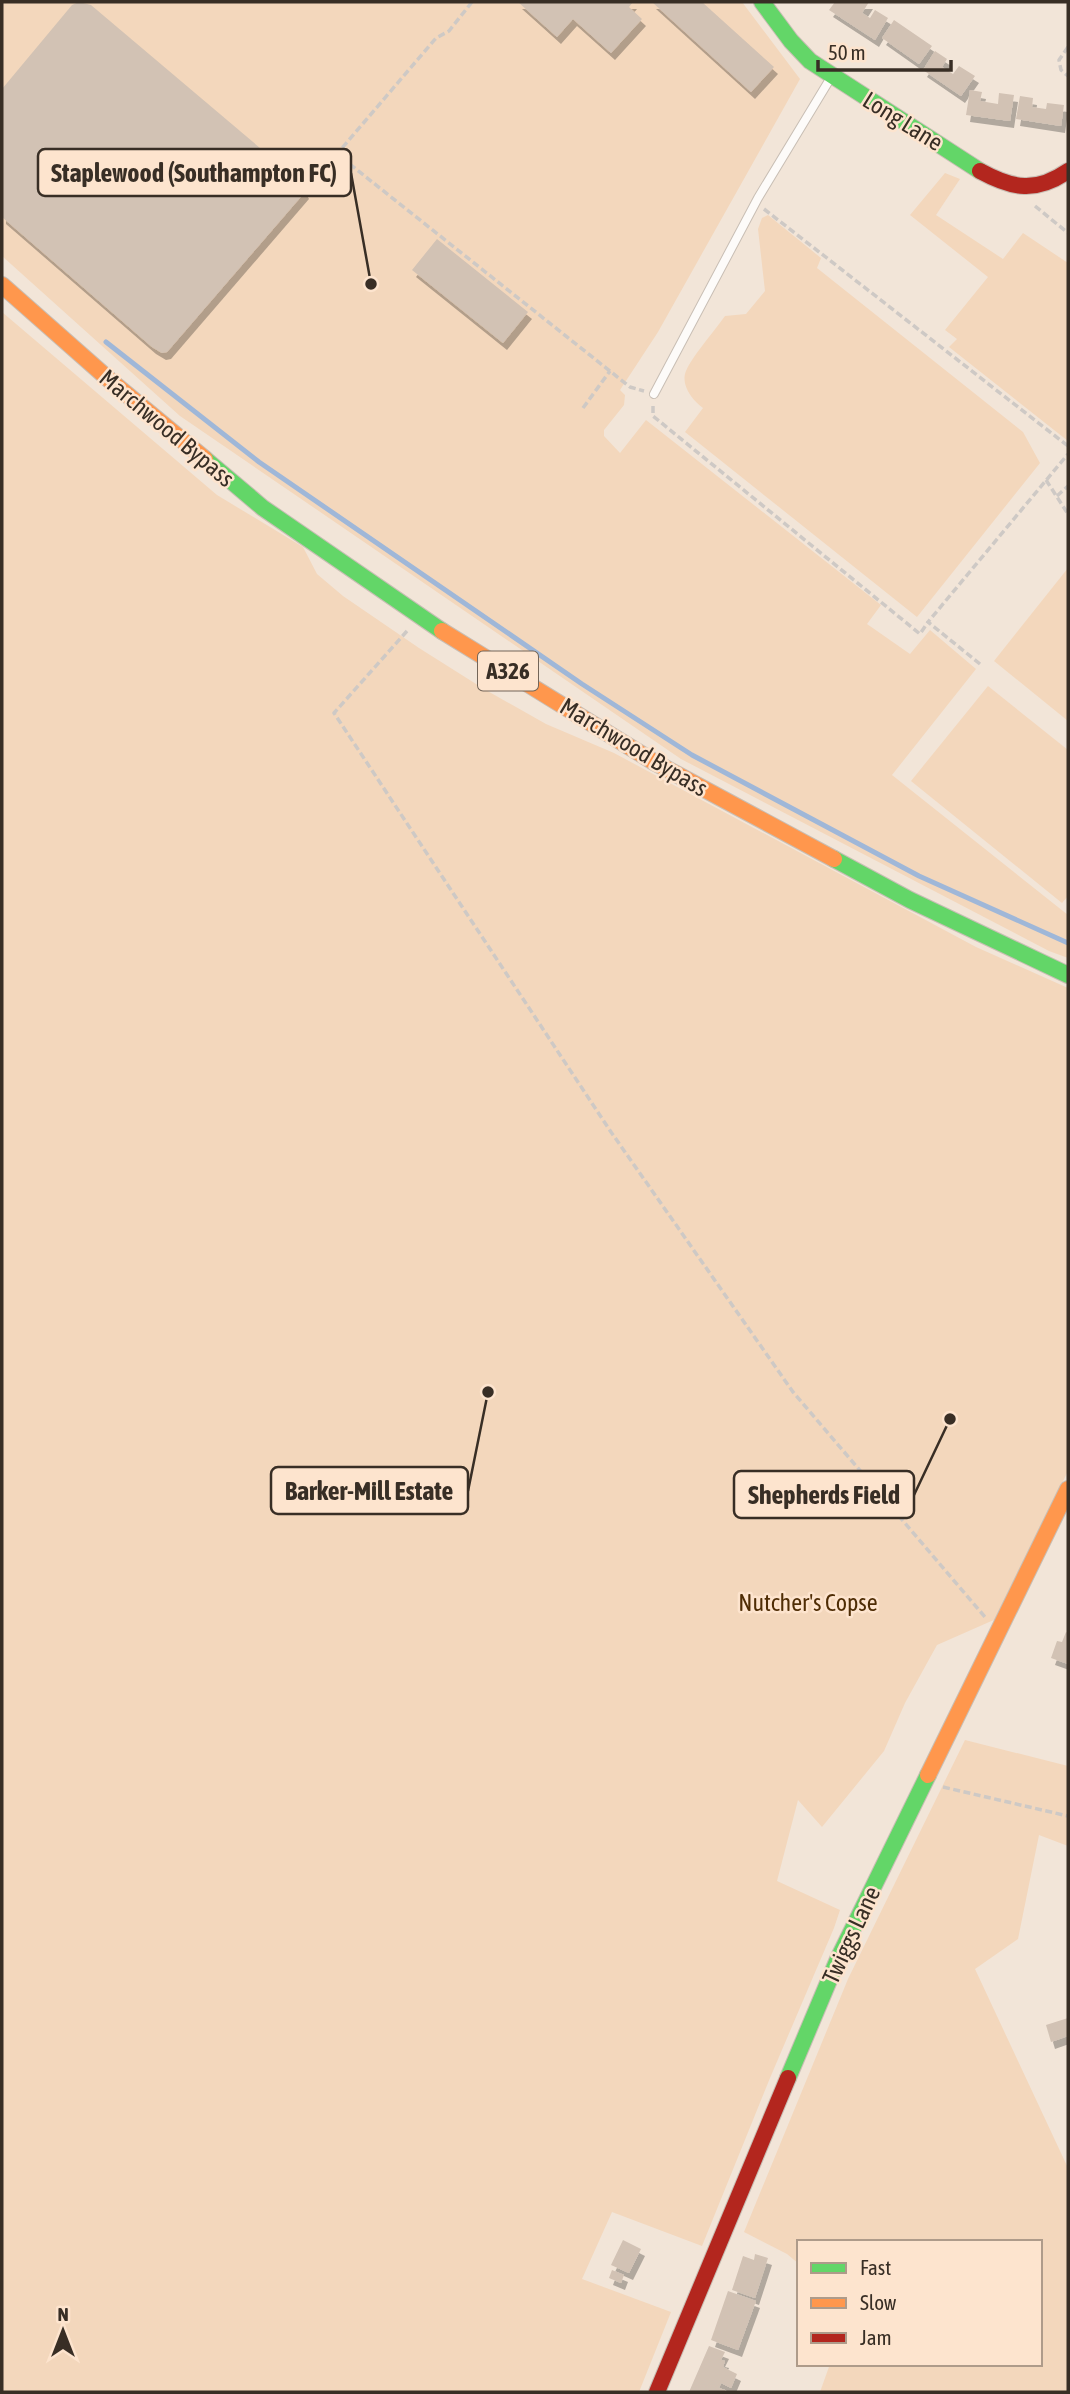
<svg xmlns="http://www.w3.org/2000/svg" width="1070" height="2394" viewBox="0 0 1070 2394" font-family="'Asap Condensed',sans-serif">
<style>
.green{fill:#f3d7bc}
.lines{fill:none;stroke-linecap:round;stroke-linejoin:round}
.stream{stroke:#9fb7d8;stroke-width:5}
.building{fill:#d2c2b4;filter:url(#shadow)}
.lane-casing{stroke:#c8beb4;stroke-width:10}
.fast-casing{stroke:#c8beb4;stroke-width:18}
.slow-casing{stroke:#c8beb4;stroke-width:18}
.jam-casing{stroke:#c8beb4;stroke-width:18}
.path{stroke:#cec9c5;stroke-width:3.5;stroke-dasharray:7 3.5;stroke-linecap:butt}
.lane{stroke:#fdfbf9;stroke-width:8}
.fast{stroke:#63d668;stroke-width:16}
.slow{stroke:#ff974d;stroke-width:16}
.jam{stroke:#b3261e;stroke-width:16}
.labels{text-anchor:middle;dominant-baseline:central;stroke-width:5;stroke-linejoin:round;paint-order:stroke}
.shield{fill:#fde4ce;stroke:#736558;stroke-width:2}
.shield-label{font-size:23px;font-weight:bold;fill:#382e25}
.street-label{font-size:24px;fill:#382e25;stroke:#fde4ce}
.park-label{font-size:24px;fill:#4f2d05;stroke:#fde4ce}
.leader{fill:none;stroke:#382e25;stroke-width:2.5}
.callout-dot{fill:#382e25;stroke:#fde4ce;stroke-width:2.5}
.callout{fill:#fde4ce;stroke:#382e25;stroke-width:2.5}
.callout-label{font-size:26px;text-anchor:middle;font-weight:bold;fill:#382e25}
</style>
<defs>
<filter id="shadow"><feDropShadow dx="4" dy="7" stdDeviation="0" flood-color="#0004"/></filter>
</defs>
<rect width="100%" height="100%" fill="#f2e5d8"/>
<g class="green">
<path d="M2 2H742L800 79 658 332 620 390 625 395 624 405 604 430V436L620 453 646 420 881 605 867 624 910 654 930 630 976 669 892 775 1068 915V958L1049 951 681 759 180 416 2 256Z"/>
<path d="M945 173 960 179 936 215 1003 259 1023 233 1068 263V441L949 347 957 339 945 330 988 277 910 215Z"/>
<path d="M768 215 821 258 817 268 1023 432 1040 463 917 617 685 432 703 408C693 401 680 385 686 371 691 358 716 329 725 316L746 314 765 291 758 229 762 218Z"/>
<path d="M2 312 217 495 303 547 317 574 343 596 419 648 484 689 546 724 614 753 976 947 1068 988V1471L996 1619 937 1645 905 1703 884 1751 822 1827 798 1800 777 1881 840 1910 834 1928 770 2078 702 2246 612 2212 582 2279 671 2312 639 2392H2Z"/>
<path d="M1068 568V721L994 661Z"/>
<path d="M988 686 1068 750V896L1062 903 911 781Z"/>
<path d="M965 1740 1068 1766V1846L1039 1835 1018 1939 975 1969 1068 2168V2392H820L830 2364H1040V2242H799V2264L787 2254 744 2232 848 1979Z"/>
</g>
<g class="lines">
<path class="stream" d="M106 342 259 462 582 684 692 755 919 876 1068 943"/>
</g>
<g class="building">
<path d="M79 2 91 5 299 181 305 192 167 352 162 353 152 347 2 217V89L72 5Z"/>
<path d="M518 2H633L629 7 642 19 611 53 573 19 557 37Z"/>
<path d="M652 2H702L774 67 751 92Z"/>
<path d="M835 2H869L862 13 870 18 875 10 888 18 875 40 829 10Z"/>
<path d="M894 20 932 46 919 64 882 38Z"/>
<path d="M935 51 947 59 942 67 953 74 959 66 975 76 961 96 923 70Z"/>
<path d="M970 90 982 92 980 101 998 104 999 93 1014 95 1010 121 966 115Z"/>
<path d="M1020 96 1033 98 1032 107 1046 109 1047 103 1064 105 1061 126 1016 119Z"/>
<path d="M437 239 528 312 503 343 412 270Z"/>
<path d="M1066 1632 1068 1633V1664L1051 1658 1057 1641 1062 1642Z"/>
<path d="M1068 2018V2036L1051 2042 1046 2025Z"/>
<path d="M623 2240 641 2249 629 2273 611 2265Z"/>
<path d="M755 2254 768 2258 755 2298 732 2290 743 2256 754 2260Z"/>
<path d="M612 2270 624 2275 621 2283 609 2278Z"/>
<path d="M728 2291 756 2301 738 2350 711 2340Z"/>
<path d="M709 2346 725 2352 721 2360 725 2361 723 2367 737 2374 731 2388 721 2383 719 2388 725 2390 724 2392H689Z"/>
</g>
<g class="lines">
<defs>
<path id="lane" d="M654 394 758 198 830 79"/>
<g id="fast">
<path d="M762 2 791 41 810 61 980 171"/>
<path d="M205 459 263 508 442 631"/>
<path d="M834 859 910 900 1068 975"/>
<path d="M788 2078 838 1959 928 1775"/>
</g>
<g id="slow">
<path d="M2 285 113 383 205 459"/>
<path d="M442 631 654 762 834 859"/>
<path d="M928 1775 1068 1489"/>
</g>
<g id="jam">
<path d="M980 171C1013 189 1036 193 1068 171"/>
<path d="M657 2392 788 2078"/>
</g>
</defs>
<use href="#lane" class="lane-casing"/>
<use href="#fast" class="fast-casing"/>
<use href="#slow" class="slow-casing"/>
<use href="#jam" class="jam-casing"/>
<g class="path">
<path d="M472 2 449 31 436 38 337 154 630 387 644 391"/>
<path d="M1068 47 1059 60 1061 70 1068 76"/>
<path d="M1035 206 1068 233"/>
<path d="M764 209 1068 446"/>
<path d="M653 406V416L920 634 928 622"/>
<path d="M583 408 610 371"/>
<path d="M1046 480 1068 514"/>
<path d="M1057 496 1068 486"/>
<path d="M407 631 334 713 611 1132 793 1392 985 1617"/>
<path d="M980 664 928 622 1068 454"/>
<path d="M943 1787 1068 1816"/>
</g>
<use href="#lane" class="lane"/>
<use href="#fast" class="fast"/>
<use href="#slow" class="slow"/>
<use href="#jam" class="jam"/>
</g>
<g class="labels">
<rect class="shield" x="478" y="651.5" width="60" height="39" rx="5"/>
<g class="shield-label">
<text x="508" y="671">A326</text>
</g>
<g class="street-label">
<text transform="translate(903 121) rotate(32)">Long Lane</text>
<text transform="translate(167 428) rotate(40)">Marchwood Bypass</text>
<text transform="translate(634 747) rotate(31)">Marchwood Bypass</text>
<text transform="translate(851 1935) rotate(-65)">Twiggs Lane</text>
</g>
<g class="park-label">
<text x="808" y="1602">Nutcher's Copse</text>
</g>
</g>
<path class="leader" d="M371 284L351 173M488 1392L468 1491M950 1419L914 1495"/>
<g class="callout-dot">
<circle cx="371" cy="284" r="7"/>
<circle cx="488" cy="1392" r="7"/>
<circle cx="950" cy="1419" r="7"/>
</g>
<g class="callout">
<rect x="38" y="149" width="313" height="47" rx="7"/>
<rect x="271" y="1467" width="197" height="47" rx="7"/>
<rect x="734" y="1471" width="180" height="47" rx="7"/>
</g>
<g class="callout-label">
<text x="194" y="182">Staplewood (Southampton FC)</text>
<text x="369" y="1500">Barker-Mill Estate</text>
<text x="824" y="1504">Shepherds Field</text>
</g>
<rect width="1070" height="2394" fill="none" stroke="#382e25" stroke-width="7"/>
<rect x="797" y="2240" width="245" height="126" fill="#fde4ce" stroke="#ae9b8a" stroke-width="2"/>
<rect x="811" y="2263" width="35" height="10" fill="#63d668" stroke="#ae9b8a" stroke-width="2"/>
<text x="860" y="2275" font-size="21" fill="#382e25">Fast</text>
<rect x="811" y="2298" width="35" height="10" fill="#ff974d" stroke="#ae9b8a" stroke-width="2"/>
<text x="860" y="2310" font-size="21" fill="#382e25">Slow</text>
<rect x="811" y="2333" width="35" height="10" fill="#b3261e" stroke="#ae9b8a" stroke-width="2"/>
<text x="860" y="2345" font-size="21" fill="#382e25">Jam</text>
<g transform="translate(63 2331)" stroke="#fde4ce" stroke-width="5" paint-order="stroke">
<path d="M0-5L12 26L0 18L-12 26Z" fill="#382e25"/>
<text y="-10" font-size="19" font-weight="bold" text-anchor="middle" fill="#382e25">N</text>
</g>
<path d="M818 60v10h133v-10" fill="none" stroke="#382e25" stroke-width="3.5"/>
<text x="828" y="60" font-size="21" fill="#382e25" stroke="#fde4ce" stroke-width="5" paint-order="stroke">50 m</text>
</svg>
